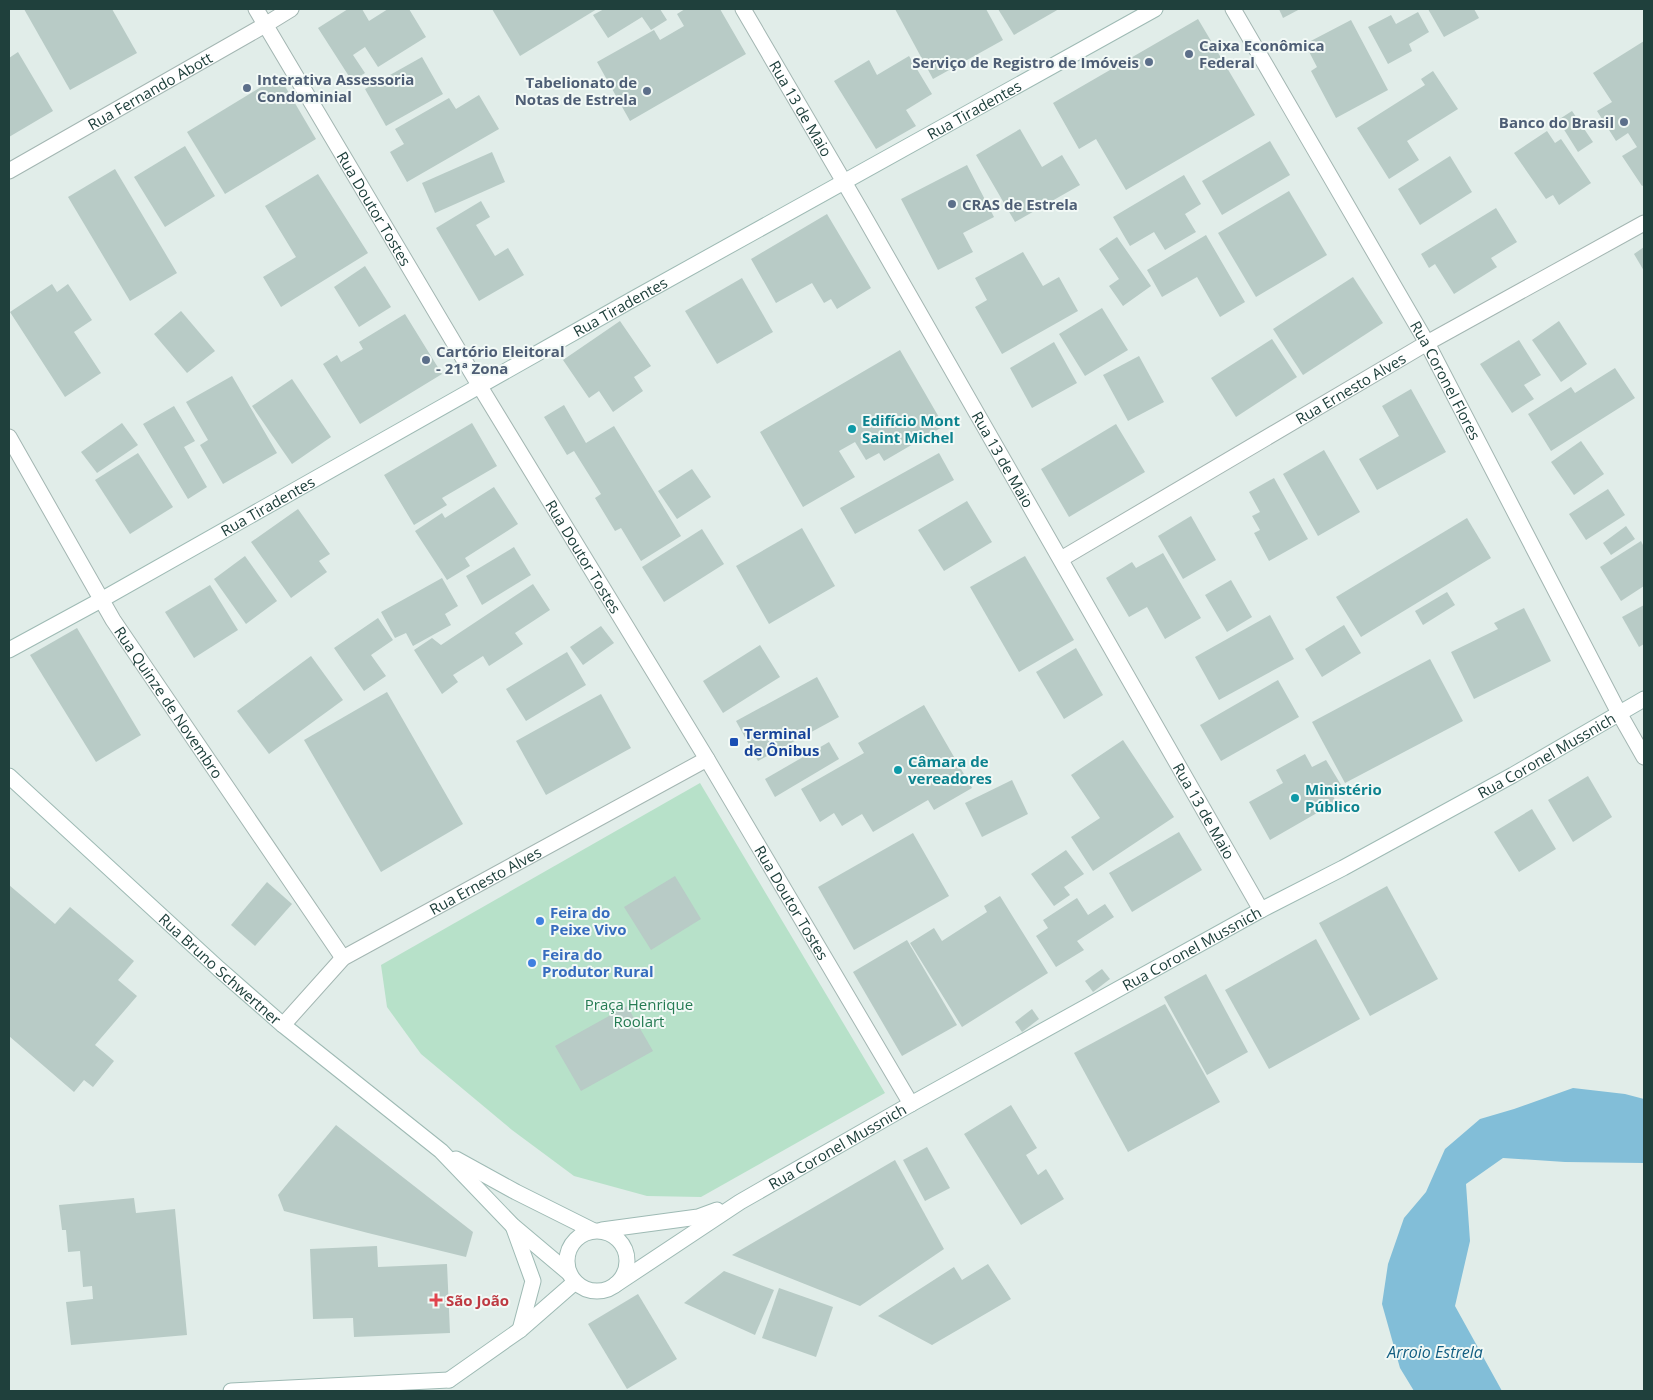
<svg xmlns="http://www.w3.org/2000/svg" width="1653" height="1400" viewBox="0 0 1653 1400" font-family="'Open Sans',sans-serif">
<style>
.green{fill:#b7e1c9}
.water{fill:#82bed8}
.building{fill:#b8cbc6}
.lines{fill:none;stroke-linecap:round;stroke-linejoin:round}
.street-casing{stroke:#a3b6b2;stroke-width:17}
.secondary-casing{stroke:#9ebab4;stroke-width:17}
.street{stroke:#fff;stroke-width:15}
.secondary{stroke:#fff;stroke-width:15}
.service-dot{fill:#5c6f8a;stroke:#f2f9f6;stroke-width:2}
.culture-dot{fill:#0f9aa8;stroke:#f2f9f6;stroke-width:2}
.transit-dot{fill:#1a4fb4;stroke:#f2f9f6;stroke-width:2}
.shop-dot{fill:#3f7fe0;stroke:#f2f9f6;stroke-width:2}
.health-dot{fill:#e0444e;stroke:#f2f9f6;stroke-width:2}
.labels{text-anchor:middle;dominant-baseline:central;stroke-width:4;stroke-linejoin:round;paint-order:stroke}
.service-label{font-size:15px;font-weight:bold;fill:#4e5e75;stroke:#f2f9f6;text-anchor:start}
.street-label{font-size:15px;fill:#1f403c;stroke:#f2f9f6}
.culture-label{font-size:15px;font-weight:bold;fill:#0d838f;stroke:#f2f9f6;text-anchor:start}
.transit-label{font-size:15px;font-weight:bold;fill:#164399;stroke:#f2f9f6;text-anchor:start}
.shop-label{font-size:15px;font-weight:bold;fill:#366cbe;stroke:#f2f9f6;text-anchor:start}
.park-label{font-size:15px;fill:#257b53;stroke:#f2f9f6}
.health-label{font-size:15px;font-weight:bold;fill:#be3a42;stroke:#f2f9f6;text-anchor:start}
.water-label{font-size:16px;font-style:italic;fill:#125e82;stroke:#f2f9f6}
</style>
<rect width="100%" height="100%" fill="#e1ede9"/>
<path class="green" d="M700 783 885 1093 701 1197 647 1196 574 1176 512 1130 421 1054 387 1007 381 965Z"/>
<path class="water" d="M1573 1088 1625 1094 1644 1099V1163L1565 1162 1503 1158 1466 1184 1470 1241 1455 1306 1502 1391H1414L1400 1368 1382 1304 1388 1264 1404 1218 1426 1192 1445 1149 1480 1119 1514 1109Z"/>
<g class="building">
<path d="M24 9H112L137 53 70 90Z"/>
<path d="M348 9H362L369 21 388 9H409L426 37 378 67 365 47 353 55 365 73 352 81 318 28Z"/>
<path d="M492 9H597L520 56Z"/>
<path d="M604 9H660L667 20 651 30 642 17 608 38 593 15Z"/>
<path d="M685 9H720L746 54 630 121 597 62 654 30 660 40 684 26 677 14Z"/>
<path d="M895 9H986L1003 40 933 79Z"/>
<path d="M998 9H1059L1014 35Z"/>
<path d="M1279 9H1300L1283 18Z"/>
<path d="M1428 9H1474L1479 18 1444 37Z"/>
<path d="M1418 12 1429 32 1409 44 1412 51 1388 64 1368 27 1391 15 1396 24Z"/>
<path d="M1198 19 1255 115 1126 190 1096 139 1079 149 1053 103Z"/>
<path d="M1351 20 1388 90 1336 118 1311 71 1317 67 1305 44Z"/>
<path d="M1644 41V185L1642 186 1622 156 1637 147 1628 133 1616 141 1597 111 1612 102 1593 73Z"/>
<path d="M18 52 53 111 9 137V58Z"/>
<path d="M909 56 932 94 906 110 916 126 876 149 834 81 869 60 877 75Z"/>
<path d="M422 57 443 94 386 126 365 89Z"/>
<path d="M1433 71 1458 109 1407 141 1419 160 1389 179 1357 128 1425 85 1421 79Z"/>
<path d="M279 76 316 139 225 194 187 132Z"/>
<path d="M479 95 499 129 407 182 390 152 404 144 395 129 449 98 456 109Z"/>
<path d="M1572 111 1593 142 1578 152 1558 120Z"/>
<path d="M1020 129 1042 167 1062 155 1080 185 1015 222 976 155Z"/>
<path d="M1547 131 1555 143 1561 139 1591 183 1559 205 1553 195 1546 199 1514 153Z"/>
<path d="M1270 141 1290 175 1222 215 1202 181Z"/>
<path d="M185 146 215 196 165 227 134 177Z"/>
<path d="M492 152 505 182 435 213 422 183Z"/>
<path d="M1450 156 1472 192 1420 225 1398 189Z"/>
<path d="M967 165 994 217 963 233 973 252 938 270 901 199Z"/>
<path d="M115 169 177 273 130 301 68 197Z"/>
<path d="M318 174 368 253 281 307 263 277 296 257 265 206Z"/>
<path d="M1184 175 1201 204 1185 214 1196 232 1165 250 1154 232 1130 246 1113 217Z"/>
<path d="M1289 191 1327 255 1256 297 1218 233Z"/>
<path d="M481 201 490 217 476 225 495 256 508 248 524 275 479 301 436 228Z"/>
<path d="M1496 208 1517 242 1491 258 1497 267 1454 294 1435 264 1429 268 1421 254Z"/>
<path d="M827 214 871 288 837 309 831 299 824 303 812 283 776 303 751 259Z"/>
<path d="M1206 235 1245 302 1220 317 1197 277 1162 297 1147 270Z"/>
<path d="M1117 237 1151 286 1123 306 1109 286 1119 279 1099 249Z"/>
<path d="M1644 247V271L1634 254Z"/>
<path d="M1023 252 1043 286 1059 277 1078 311 1002 354 975 307 987 300 975 278Z"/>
<path d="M365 266 391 307 359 327 334 287Z"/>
<path d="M1353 277 1383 323 1303 375 1273 329Z"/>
<path d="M742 278 773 332 717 364 685 311Z"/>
<path d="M52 284 57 292 68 284 92 320 74 332 101 373 65 397 10 312Z"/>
<path d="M1102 308 1128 350 1085 376 1059 334Z"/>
<path d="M181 311 215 351 187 373 154 334Z"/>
<path d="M405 314 442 374 360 424 323 364 337 355 341 362 363 349 359 342Z"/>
<path d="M620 321 651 366 634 377 643 391 613 412 599 391 589 398 563 360Z"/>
<path d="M1559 321 1587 364 1561 382 1532 340Z"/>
<path d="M1272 339 1297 377 1236 417 1211 378Z"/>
<path d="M1519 340 1541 375 1524 385 1534 399 1512 413 1480 364Z"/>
<path d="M1054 342 1077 383 1032 408 1010 368Z"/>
<path d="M900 350 944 426 884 461 879 453 866 460 855 442 839 451 855 477 803 507 760 432Z"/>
<path d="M1139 356 1164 402 1128 421 1103 375Z"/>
<path d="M1615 368 1635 398 1551 451 1528 414 1571 387 1575 393Z"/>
<path d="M232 376 277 453 223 484 200 445 208 440 186 402Z"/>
<path d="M292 379 331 437 292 464 252 406Z"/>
<path d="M1411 389 1446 452 1377 490 1359 459 1399 436 1382 406Z"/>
<path d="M564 405 586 443 614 426 681 536 641 561 621 528 615 531 595 498 601 494 574 451 567 455 544 417Z"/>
<path d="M174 406 195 441 184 447 207 487 188 499 143 424Z"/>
<path d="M122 423 138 445 97 473 81 452Z"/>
<path d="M472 423 497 466 442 498 447 505 414 525 384 475Z"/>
<path d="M1116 424 1145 472 1069 517 1041 469Z"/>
<path d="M1581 441 1604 474 1574 495 1551 462Z"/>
<path d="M1324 450 1360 512 1318 536 1283 474Z"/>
<path d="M138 453 173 507 130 534 95 480Z"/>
<path d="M939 453 954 480 855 534 840 508Z"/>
<path d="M692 469 711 497 677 519 658 491Z"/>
<path d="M1274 478 1308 539 1269 561 1254 533 1260 530 1252 516 1260 512 1249 492Z"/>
<path d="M494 487 518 524 465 558 470 566 447 580 415 531 442 513 445 518Z"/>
<path d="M1608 489 1625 515 1586 540 1569 514Z"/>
<path d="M967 501 992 542 944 571 918 530Z"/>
<path d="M298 509 330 554 319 561 327 572 291 598 251 542Z"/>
<path d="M1191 516 1216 560 1183 579 1158 536Z"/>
<path d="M1467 518 1491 558 1361 637 1336 597Z"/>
<path d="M1626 526 1635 539 1611 555 1603 543Z"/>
<path d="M802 528 835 586 769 624 736 566Z"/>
<path d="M702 529 724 564 664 602 642 567Z"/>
<path d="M1641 541 1644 547V586L1621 601 1600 567Z"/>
<path d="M514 547 531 575 482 605 466 576Z"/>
<path d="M1163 553 1201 618 1165 639 1147 607 1129 617 1106 578 1132 562 1136 568Z"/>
<path d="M245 556 277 601 246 624 214 579Z"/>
<path d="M1025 556 1074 640 1019 672 970 587Z"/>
<path d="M442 578 458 606 445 614 451 625 413 646 406 633 395 638 381 612Z"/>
<path d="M1231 580 1252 617 1227 632 1205 595Z"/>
<path d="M533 584 550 610 515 633 523 644 489 666 483 656 453 675 458 682 442 694 414 650 432 638 441 645Z"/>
<path d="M210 585 238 630 194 658 165 612Z"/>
<path d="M1447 592 1455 605 1423 625 1415 611Z"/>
<path d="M1644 605V644L1639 647 1622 617Z"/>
<path d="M1524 608 1551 661 1474 699 1451 652 1498 629 1494 623Z"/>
<path d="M1270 615 1294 659 1219 700 1195 657Z"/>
<path d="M378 618 393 640 371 655 386 676 364 691 334 648Z"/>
<path d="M1344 625 1361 653 1322 677 1305 649Z"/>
<path d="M601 626 614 643 583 665 570 647Z"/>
<path d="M77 628 141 735 96 762 30 655Z"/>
<path d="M760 645 780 677 723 713 703 681Z"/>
<path d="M1076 648 1103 695 1064 719 1036 672Z"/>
<path d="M567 652 586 685 526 721 506 689Z"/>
<path d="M311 656 343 700 269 754 237 711Z"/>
<path d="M1430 659 1463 721 1345 783 1312 722Z"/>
<path d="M817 677 839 717 758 761 736 721Z"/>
<path d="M1278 680 1299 717 1221 761 1200 725Z"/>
<path d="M387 692 463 824 381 872 304 740Z"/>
<path d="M601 694 631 748 546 795 516 741Z"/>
<path d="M924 705 972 788 934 810 928 800 873 832 862 814 842 826 834 813 820 822 801 789 864 753 858 743Z"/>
<path d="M1123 740 1174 817 1093 871 1071 837 1100 818 1071 775Z"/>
<path d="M829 742 839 759 775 797 765 779Z"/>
<path d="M1305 754 1312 767 1326 760 1343 788 1332 794 1336 802 1270 840 1249 802 1283 783 1276 770Z"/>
<path d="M1588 776 1612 817 1573 842 1548 800Z"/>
<path d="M1012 780 1028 814 982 837 965 803Z"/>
<path d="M1532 809 1556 849 1519 872 1494 832Z"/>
<path d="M1179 832 1202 870 1132 912 1109 873Z"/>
<path d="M913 833 949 896 854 950 818 887Z"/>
<path d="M1066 850 1084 874 1064 887 1070 895 1054 906 1031 874Z"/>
<path d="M675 876 701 919 651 950 624 907Z"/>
<path d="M267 882 292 904 255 946 231 925Z"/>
<path d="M9 885 55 924 70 907 134 961 118 980 137 996 95 1045 114 1061 93 1087 84 1080 74 1092 9 1036Z"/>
<path d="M1387 886 1438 979 1370 1016 1319 923Z"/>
<path d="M1000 896 1048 973 962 1027 910 943 934 928 942 941 987 912 984 906Z"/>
<path d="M1077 898 1088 915 1105 904 1114 917 1077 941 1084 950 1056 967 1036 936 1048 928 1043 920Z"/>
<path d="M1316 939 1360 1019 1269 1069 1225 990Z"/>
<path d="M907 940 957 1025 902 1056 853 972Z"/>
<path d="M1102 969 1110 979 1093 992 1085 981Z"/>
<path d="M1206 974 1248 1052 1207 1075 1164 997Z"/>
<path d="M1165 1004 1220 1102 1128 1152 1074 1053Z"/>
<path d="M627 1006 653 1051 581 1091 555 1046Z"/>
<path d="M1032 1009 1039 1019 1022 1032 1015 1022Z"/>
<path d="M1011 1105 1037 1148 1026 1155 1038 1175 1046 1169 1064 1199 1021 1225 964 1134Z"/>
<path d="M336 1125 473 1232 466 1257 368 1233 284 1211 278 1195Z"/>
<path d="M927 1147 950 1188 925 1201 903 1160Z"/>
<path d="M895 1160 944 1249 860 1306 732 1255Z"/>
<path d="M134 1198 136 1213 175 1209 187 1335 71 1345 66 1302 93 1299 92 1286 83 1287 80 1251 68 1252 66 1230H62L59 1205Z"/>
<path d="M377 1246 378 1267 447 1264 450 1333 354 1337 353 1318 313 1319 310 1249Z"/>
<path d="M988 1264 1011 1299 932 1345 878 1316 954 1267 962 1280Z"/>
<path d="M724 1271 774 1290 755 1335 684 1303Z"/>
<path d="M779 1288 833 1307 816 1357 762 1338Z"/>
<path d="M638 1294 677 1359 627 1389 588 1324Z"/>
</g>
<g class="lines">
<defs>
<g id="street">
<path id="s1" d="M256 9 479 385 707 759 911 1104"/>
<path id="s2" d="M743 9 861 211 1261 910"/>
<path id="s3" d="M1233 9 1427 343 1619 713 1644 757"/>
<path id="s4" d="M9 171 265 25 291 9"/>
<path id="s5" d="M9 437 113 620 343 958"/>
<path id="s6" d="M1061 559 1427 343 1644 223"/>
<path id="s7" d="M283 1025 343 958 707 759"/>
</g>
<g id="secondary">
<path id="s8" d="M9 650 101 600 635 298 1155 9"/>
<path id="s9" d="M9 776 219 969 283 1025 441 1151 512 1225 569 1273"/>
<path d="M456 1159 516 1192 592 1230"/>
<path d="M513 1226 533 1281 520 1330"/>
<path d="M602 1230 698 1217 717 1210"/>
<circle cx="597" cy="1261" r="30"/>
<path id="s10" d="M615 1285 740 1202 911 1104 1261 910 1343 868 1513 775 1644 699"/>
<path d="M449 1380 520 1330 575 1282"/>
<path d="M231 1391 449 1380"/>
</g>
</defs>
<use href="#street" class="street-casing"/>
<use href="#secondary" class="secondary-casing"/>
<use href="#street" class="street"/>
<use href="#secondary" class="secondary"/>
</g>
<g class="service-dot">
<circle cx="1189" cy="54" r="5"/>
<circle cx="1149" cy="62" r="5"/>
<circle cx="247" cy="88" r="5"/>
<circle cx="647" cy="91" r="5"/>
<circle cx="1624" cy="122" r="5"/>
<circle cx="952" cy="204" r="5"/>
<circle cx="426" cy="360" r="5"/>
</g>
<g class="culture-dot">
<circle cx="852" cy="429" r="5"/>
<circle cx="898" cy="770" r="5"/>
<circle cx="1295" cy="798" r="5"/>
</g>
<rect class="transit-dot" x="729" y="737" width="10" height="10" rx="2.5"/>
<g class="shop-dot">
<circle cx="540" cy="921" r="5"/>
<circle cx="532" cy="963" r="5"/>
</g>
<path class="health-dot" d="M433.5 1292.5h5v5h5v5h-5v5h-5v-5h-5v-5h5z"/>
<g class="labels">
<g class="service-label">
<text x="1199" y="45">Caixa Econômica<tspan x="1199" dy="17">Federal</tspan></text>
<text x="1139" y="62" text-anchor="end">Serviço de Registro de Imóveis</text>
<text x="257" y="79">Interativa Assessoria<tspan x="257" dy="17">Condominial</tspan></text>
<text x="637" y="82" text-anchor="end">Tabelionato de<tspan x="637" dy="17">Notas de Estrela</tspan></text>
<text x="1614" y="122" text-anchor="end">Banco do Brasil</text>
<text x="962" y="204">CRAS de Estrela</text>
<text x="436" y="351">Cartório Eleitoral<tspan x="436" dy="17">- 21ª Zona</tspan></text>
</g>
<g class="street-label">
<text stroke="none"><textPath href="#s4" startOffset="162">Rua Fernando Abott</textPath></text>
<text stroke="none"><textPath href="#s2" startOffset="115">Rua 13 de Maio</textPath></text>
<text stroke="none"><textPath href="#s8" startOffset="1106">Rua Tiradentes</textPath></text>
<text stroke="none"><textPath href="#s1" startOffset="232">Rua Doutor Tostes</textPath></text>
<text stroke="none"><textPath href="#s8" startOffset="701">Rua Tiradentes</textPath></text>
<text stroke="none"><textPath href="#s3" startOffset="428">Rua Coronel Flores</textPath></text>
<text stroke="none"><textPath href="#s6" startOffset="336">Rua Ernesto Alves</textPath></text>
<text stroke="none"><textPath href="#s2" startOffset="520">Rua 13 de Maio</textPath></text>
<text stroke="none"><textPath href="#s8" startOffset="296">Rua Tiradentes</textPath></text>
<text stroke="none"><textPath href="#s1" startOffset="638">Rua Doutor Tostes</textPath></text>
<text stroke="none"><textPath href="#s5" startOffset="310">Rua Quinze de Novembro</textPath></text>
<text stroke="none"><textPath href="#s10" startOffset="1072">Rua Coronel Mussnich</textPath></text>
<text stroke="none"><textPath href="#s2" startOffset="925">Rua 13 de Maio</textPath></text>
<text stroke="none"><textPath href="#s7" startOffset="252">Rua Ernesto Alves</textPath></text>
<text stroke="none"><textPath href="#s1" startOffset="1042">Rua Doutor Tostes</textPath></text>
<text stroke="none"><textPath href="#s10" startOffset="668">Rua Coronel Mussnich</textPath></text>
<text stroke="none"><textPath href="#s9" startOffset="286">Rua Bruno Schwertner</textPath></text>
<text stroke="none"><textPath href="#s10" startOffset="262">Rua Coronel Mussnich</textPath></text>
</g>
<g class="culture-label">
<text x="862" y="420">Edifício Mont<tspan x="862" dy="17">Saint Michel</tspan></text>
<text x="908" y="761">Câmara de<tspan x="908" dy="17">vereadores</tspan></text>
<text x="1305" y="789">Ministério<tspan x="1305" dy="17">Público</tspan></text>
</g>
<g class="transit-label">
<text x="744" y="733">Terminal<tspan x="744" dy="17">de Ônibus</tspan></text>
</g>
<g class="shop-label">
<text x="550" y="912">Feira do<tspan x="550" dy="17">Peixe Vivo</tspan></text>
<text x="542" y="954">Feira do<tspan x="542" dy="17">Produtor Rural</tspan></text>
</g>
<g class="park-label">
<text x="639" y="1004">Praça Henrique<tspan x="639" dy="17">Roolart</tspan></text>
</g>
<g class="health-label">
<text x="446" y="1300">São João</text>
</g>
<g class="water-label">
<text x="1435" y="1352">Arroio Estrela</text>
</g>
</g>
<rect width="1653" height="1400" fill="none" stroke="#1f403c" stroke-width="20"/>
</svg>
